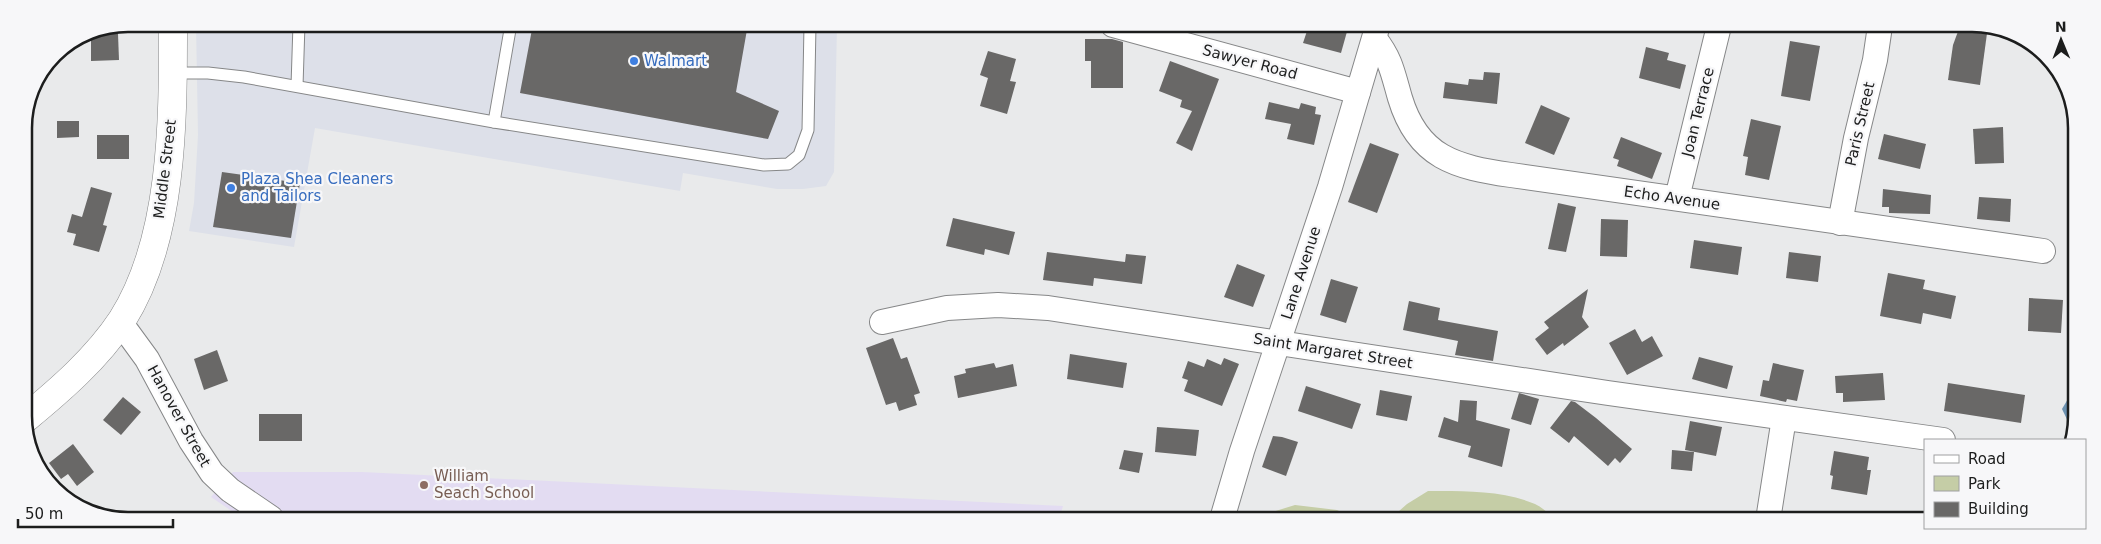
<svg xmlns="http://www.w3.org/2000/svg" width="2101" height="544" viewBox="0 0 2101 544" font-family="'DejaVu Sans',sans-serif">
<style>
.built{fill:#dde0e9}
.education{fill:#e3dcf2}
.green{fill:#c5cda6}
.water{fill:#6b91b0}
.building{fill:#696867}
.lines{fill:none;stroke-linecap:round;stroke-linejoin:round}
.lane-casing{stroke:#868788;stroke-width:13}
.street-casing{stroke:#868788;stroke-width:26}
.secondary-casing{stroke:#868788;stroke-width:29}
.lane{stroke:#fff;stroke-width:11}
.street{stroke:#fff;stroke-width:24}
.secondary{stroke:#fff;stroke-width:28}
.shop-dot{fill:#3f7fe0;stroke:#f7f7f9;stroke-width:2}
.education-dot{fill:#8d6e63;stroke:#f7f7f9;stroke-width:2}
.labels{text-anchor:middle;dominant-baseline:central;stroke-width:4.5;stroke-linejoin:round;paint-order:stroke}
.shop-label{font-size:15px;fill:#366cbe;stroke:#f7f7f9;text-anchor:start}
.street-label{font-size:15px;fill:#1c1d1d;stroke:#f7f7f9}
.education-label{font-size:15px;fill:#785e54;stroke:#f7f7f9;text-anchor:start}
.rim{fill:none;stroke:#1c1d1d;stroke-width:2.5}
</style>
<rect width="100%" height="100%" fill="#e9eaeb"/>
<path class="built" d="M196 24 837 25 834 172 826 186 803 189H777L683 173 680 191 315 128 294 247 189 231 194 203 198 135Z"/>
<path class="education" d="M233 472H362L1063 506 1059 519 242 518 211 497Z"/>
<g class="green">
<path d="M1428 491C1462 491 1502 490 1535 504 1542 507 1550 515 1557 520L1390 519 1407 504Z"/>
<path d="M1295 505 1337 510 1356 519H1259L1269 513Z"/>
</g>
<path class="water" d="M2075 387V436L2062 409Z"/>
<g class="building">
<path d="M533 24H748L736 92 779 111 768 139 520 93Z"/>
<path d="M1309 25H1337L1348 28 1341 53 1303 43Z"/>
<path d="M1960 26H1988L1980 85 1948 80 1953 45Z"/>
<path d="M112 34H118L119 60 91 61V35Z"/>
<path d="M1085 39H1112L1123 42V88H1091V61H1085Z"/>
<path d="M1790 41 1820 46 1810 101 1781 96Z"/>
<path d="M1646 47 1669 53 1667 60 1686 65 1680 89 1639 78Z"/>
<path d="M988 51 1016 59 1010 81 1016 82 1007 114 980 106 988 78 980 75Z"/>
<path d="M1170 61 1219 79 1192 151 1176 143 1192 111 1180 107 1182 100 1159 91Z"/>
<path d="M1484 72 1500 73 1497 104 1443 98 1445 82 1468 85 1469 79 1483 80Z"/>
<path d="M1269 102 1299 109 1301 103 1316 107 1315 114 1321 115 1314 145 1287 139 1291 124 1265 119Z"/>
<path d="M1541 105 1570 118 1554 155 1525 143Z"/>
<path d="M1751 119 1781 126 1769 180 1745 175 1748 157 1743 156Z"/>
<path d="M57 121H79V137L57 138Z"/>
<path d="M2003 127 2004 163 1975 164 1973 129Z"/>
<path d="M1884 134 1926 144 1920 169 1878 159Z"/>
<rect x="97" y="135" width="32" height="24"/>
<path d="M1621 137 1662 153 1652 179 1617 166 1619 160 1613 158Z"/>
<path d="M1370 143 1399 154 1377 213 1348 202Z"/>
<path d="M222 172 300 183 291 238 213 227Z"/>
<path d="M91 187 112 193 103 225 107 226 99 252 73 245 76 234 67 232 72 214 82 217Z"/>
<path d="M1883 189 1931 195 1930 214 1889 213V207H1882Z"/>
<path d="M1979 197 2011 199 2010 222 1977 219Z"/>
<path d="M1558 203 1576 207 1566 252 1548 249Z"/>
<path d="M953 218 1015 232 1009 255 985 249 984 255 946 246Z"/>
<path d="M1601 219 1628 220 1627 257 1600 256Z"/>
<path d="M1694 240 1742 247 1738 275 1690 268Z"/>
<path d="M1047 252 1125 262 1126 254 1146 256 1142 284 1094 278 1093 286 1043 280Z"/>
<path d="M1789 252 1821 256 1818 282 1786 278Z"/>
<path d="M1237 264 1265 275 1253 307 1224 297Z"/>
<path d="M1888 273 1925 280 1923 289 1956 296 1951 319 1923 313 1921 324 1880 316Z"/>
<path d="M1331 279 1358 287 1346 323 1320 315Z"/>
<path d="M1588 289 1582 317 1589 327 1564 346 1563 343 1547 355 1535 339 1549 328 1544 322Z"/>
<path d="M2029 298 2063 300 2061 333 2028 331Z"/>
<path d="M1409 301 1440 308 1438 320 1498 331 1493 361 1455 355 1458 341 1403 330Z"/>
<path d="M1635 329 1642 342 1652 336 1663 356 1627 375 1609 343Z"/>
<path d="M893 338 901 359 907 357 920 393 914 395 917 405 899 411 896 402 886 405 866 348Z"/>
<path d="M217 350 228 381 204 390 194 359Z"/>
<path d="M1070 354 1127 363 1123 388 1067 379Z"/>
<path d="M1699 357 1733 366 1727 389 1692 379Z"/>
<path d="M1224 358 1239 364 1222 406 1184 391 1188 380 1182 378 1188 361 1204 367 1207 359 1221 365Z"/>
<path d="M994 363 996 368 1013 364 1017 386 958 398 954 376 966 373 965 369Z"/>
<path d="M1773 363 1804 370 1797 401 1787 399 1786 402 1760 396 1763 380 1769 381Z"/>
<path d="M1883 373 1885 400 1843 402V393H1836L1835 376Z"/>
<path d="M1948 383 2025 395 2021 423 1944 411Z"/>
<path d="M1306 386 1361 404 1352 429 1298 411Z"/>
<path d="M1380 390 1412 396 1407 421 1376 415Z"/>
<path d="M1519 393 1539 399 1531 425 1511 419Z"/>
<path d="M123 397 141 412 121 435 103 420Z"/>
<path d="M1460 400 1477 401 1476 420 1510 429 1502 467 1468 457 1471 446 1438 437 1444 417 1458 422Z"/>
<path d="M1571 401 1575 402 1596 418 1632 449 1620 463 1615 458 1608 466 1574 436 1569 443 1550 428Z"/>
<rect x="259" y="414" width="43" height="27"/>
<path d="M1690 421 1722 427 1716 456 1685 450Z"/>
<path d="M1157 427 1199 430 1196 456 1155 452Z"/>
<path d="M1273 436 1282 437 1298 442 1286 476 1262 467Z"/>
<path d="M73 444 94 472 77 486 68 474 61 479 49 463Z"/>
<path d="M1124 450 1143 453 1139 473 1119 469Z"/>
<path d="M1672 450 1694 452 1692 471 1671 469Z"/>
<path d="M1834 451 1869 457 1867 470H1871L1867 495 1831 489 1833 476 1830 475Z"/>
</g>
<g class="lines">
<defs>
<g id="lane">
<path d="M173 73H208L244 77 494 122 764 165 788 164 799 155 808 130 810 25"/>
<path d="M297 86 299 24"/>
<path d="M494 122 511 24"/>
</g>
<g id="street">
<path d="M1113 25 1358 92"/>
<path d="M1375 39C1391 59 1393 74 1400 98 1418 158 1456 167 1511 175L2043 251"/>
<path d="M1677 198 1719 26"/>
<path d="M1840 223 1856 138 1875 60 1880 26"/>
<path d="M120 322 147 359 191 441 212 473 230 490 271 518"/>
<path d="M882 322 947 308 998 305 1048 308 1608 393 1943 440"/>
<path d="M1222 519 1242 451 1330 187 1377 28"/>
<path d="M1768 520 1784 418"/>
</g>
<path id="secondary" d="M26 418C60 390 97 358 122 320 174 238 173 118 173 24"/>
</defs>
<use href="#lane" class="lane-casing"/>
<use href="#street" class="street-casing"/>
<use href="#secondary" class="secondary-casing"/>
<use href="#lane" class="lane"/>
<use href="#street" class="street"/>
<use href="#secondary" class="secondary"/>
</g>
<g class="shop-dot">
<circle cx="634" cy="61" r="5"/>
<circle cx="231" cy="188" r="5"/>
</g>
<circle class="education-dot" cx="424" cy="485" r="5"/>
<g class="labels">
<g class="shop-label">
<text x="644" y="61">Walmart</text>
<text x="241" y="179">Plaza Shea Cleaners<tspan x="241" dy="17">and Tailors</tspan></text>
</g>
<g class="street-label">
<text transform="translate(1250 62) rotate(15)">Sawyer Road</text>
<text transform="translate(1698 112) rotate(-76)">Joan Terrace</text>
<text transform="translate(1860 124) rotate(-77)">Paris Street</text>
<text transform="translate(165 169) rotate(-83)">Middle Street</text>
<text transform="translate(1672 198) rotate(8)">Echo Avenue</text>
<text transform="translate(1301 273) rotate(-72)">Lane Avenue</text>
<text transform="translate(1333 351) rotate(9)">Saint Margaret Street</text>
<text transform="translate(179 416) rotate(61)">Hanover Street</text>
</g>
<g class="education-label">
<text x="434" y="476">William<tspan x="434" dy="17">Seach School</tspan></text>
</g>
</g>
<path d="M0 0H2101V544H0ZM128 32H1972A96 96 0 0 1 2068 128V416A96 96 0 0 1 1972 512H128A96 96 0 0 1 32 416V128A96 96 0 0 1 128 32Z" fill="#f7f7f9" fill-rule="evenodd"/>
<path class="rim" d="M128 32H1972A96 96 0 0 1 2068 128V416A96 96 0 0 1 1972 512H128A96 96 0 0 1 32 416V128A96 96 0 0 1 128 32Z"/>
<rect x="1924" y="439" width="162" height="90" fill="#f7f7f9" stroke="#9fa0a1"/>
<rect x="1934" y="455" width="25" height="8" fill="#ffffff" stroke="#9fa0a1"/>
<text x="1968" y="464" font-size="15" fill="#1c1d1d">Road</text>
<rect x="1934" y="476" width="25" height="15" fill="#c5cda6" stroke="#9fa0a1"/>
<text x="1968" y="489" font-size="15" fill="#1c1d1d">Park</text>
<rect x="1934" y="502" width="25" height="15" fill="#696867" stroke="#9fa0a1"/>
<text x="1968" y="514" font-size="15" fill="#1c1d1d">Building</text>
<g transform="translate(2061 40) rotate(359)" stroke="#f7f7f9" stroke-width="4" paint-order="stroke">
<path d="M0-4L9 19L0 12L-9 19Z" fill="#1c1d1d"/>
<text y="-8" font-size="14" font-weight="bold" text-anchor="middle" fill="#1c1d1d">N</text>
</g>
<path d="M18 519v8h155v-8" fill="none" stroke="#1c1d1d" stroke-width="2.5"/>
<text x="25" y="519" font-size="15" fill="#1c1d1d" stroke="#f7f7f9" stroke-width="4" paint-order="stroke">50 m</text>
</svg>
